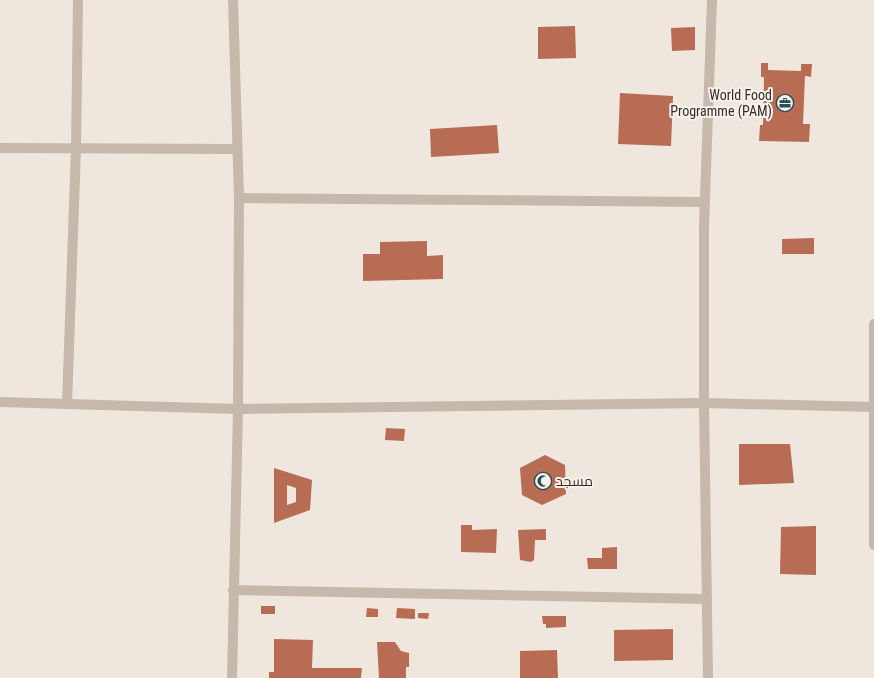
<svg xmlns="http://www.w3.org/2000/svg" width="874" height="678" viewBox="0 0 874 678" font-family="'Roboto Condensed',Cairo,sans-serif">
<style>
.building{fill:#b86c54;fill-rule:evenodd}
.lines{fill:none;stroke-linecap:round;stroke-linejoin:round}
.minor{stroke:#c6b8ab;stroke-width:10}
.labels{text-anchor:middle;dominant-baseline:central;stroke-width:4;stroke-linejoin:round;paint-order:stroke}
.poi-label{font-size:14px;fill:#352d29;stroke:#f8f1ea;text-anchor:end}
</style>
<rect width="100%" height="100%" fill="#efe7de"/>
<g class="building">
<path d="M575 26 576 58 538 59V27Z"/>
<path d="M695 27V50L672 51 671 28Z"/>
<path d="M761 63H768V70L801 71V64H812L811 77 805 76 803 124H810L809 142 759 141 760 125H763L764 77H761Z"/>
<path d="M620 93 673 96 671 146 618 144Z"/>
<path d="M497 125 499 153 431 157 430 129Z"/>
<path d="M814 238V254H782V239Z"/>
<path d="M427 241V256L443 255V279L363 281V254H380V242Z"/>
<path d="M386 428 405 429 404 441 385 440Z"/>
<path d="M739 444H790L794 483 739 485Z"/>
<path d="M545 455 565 465 566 494 542 505 522 495 520 468Z"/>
<path d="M274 468 312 480 310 510 274 523ZM287 485 296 488V502L287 505Z"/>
<path d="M461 525H472V530L497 529 496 553 461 552Z"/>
<path d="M816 526V575L780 574 781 527Z"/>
<path d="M546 529V540H535L534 560 531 562 520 560 518 530Z"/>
<path d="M617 547V569H588L587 558H602V548Z"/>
<rect x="261" y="606" width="14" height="8"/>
<path d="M367 608 378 609V617H366Z"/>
<path d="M397 608 415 609V619L396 618Z"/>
<path d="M418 613H429L428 619 418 618Z"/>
<path d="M542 616H566V627L546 628V624H543Z"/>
<path d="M673 629V660L614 661V630Z"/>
<path d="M274 639 313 640 312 668H362L361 678H269V672H274Z"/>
<path d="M377 642H395L401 651 409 653V667H406V678H379Z"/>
<path d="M557 650 558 678H520V651Z"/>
</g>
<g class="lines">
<g class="minor">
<path d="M0 148 237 149"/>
<path d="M239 198 705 202"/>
<path d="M874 324V545"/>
<path d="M0 402 238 409 704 403 874 407"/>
<path d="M67 404 76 149 78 0"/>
<path d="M233 590 707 599"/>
<path d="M232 678 238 409 239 198 233 0"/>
<path d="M708 678 704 403V226L712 0"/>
</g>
</g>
<defs>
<symbol id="office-ring" viewBox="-11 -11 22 22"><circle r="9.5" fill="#f8f1ea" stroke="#244e52" stroke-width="1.5"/><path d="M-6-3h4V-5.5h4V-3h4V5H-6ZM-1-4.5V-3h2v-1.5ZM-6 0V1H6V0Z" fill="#244e52"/></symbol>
<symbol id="mosque-ring" viewBox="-11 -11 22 22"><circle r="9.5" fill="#f8f1ea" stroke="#244e52" stroke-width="1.5"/><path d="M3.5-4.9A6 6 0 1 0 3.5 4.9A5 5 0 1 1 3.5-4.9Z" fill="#244e52"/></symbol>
</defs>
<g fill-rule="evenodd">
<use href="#office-ring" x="775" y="93" width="20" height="20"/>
<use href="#mosque-ring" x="533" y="471" width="20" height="20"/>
</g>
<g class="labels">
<g class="poi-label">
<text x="772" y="95">World Food<tspan x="772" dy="16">Programme (PAM)</tspan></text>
<text x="556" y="481" text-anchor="start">مسجد</text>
</g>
</g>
</svg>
